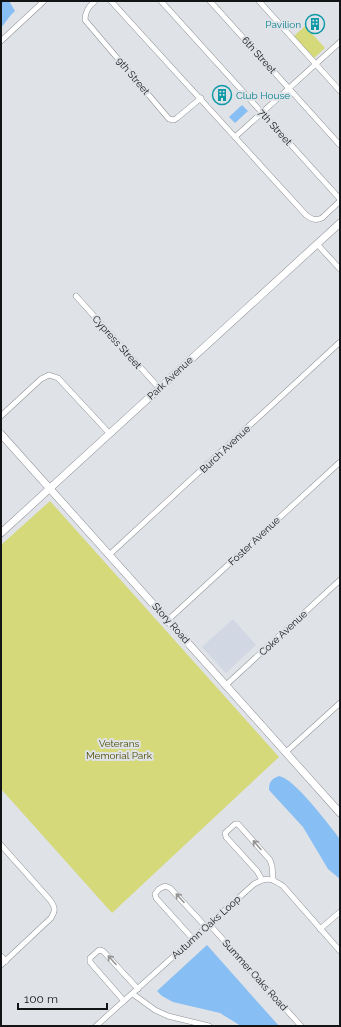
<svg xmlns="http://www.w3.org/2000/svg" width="341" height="1027" viewBox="0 0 341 1027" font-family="Raleway,sans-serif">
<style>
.built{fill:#d1d7e3}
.green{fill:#d5d97a}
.water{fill:#87bef3}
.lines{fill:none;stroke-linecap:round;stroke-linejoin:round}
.street-casing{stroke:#8f9296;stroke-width:6}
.secondary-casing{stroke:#8f9296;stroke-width:8}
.street{stroke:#fff;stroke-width:5}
.secondary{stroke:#fff;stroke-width:7}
.oneway{stroke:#959596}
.labels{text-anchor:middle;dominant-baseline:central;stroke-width:4;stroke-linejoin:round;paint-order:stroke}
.culture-label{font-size:10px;fill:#0d838f;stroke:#dfe2e7;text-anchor:end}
.street-label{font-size:10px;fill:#131415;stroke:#dfe2e7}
.park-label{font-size:10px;fill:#4a4b00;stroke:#dfe2e7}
</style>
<rect width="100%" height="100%" fill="#dfe2e7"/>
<path class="built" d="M233 619 256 645 226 673 202 647Z"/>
<g class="green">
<path d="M305 26 325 48 314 58 294 36Z"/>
<path d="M50 501 279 757 112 913 1 789V545Z"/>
</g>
<g class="water">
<path d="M1 1H9L15 11C9 16 6 22 1 28Z"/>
<path d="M242 105 248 111 235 123 229 117Z"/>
<path d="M279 776C294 778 329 825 340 839V879L328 869 303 827 269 790C269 782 271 779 279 776Z"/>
<path d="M207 945 279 1026H241L220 1013 173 1002 162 996 157 991Z"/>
</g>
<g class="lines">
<defs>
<g id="street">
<path d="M95 1C89 6 85 11 85 20L169 119 174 120 177 118 201 98"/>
<path d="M111 1 306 215C311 219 315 221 322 218L340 201"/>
<path d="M161 1 340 199"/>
<path d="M210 1 340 145"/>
<path d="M259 1 340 91"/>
<path d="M1 41 44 1"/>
<path d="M235 137 340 42"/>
<path d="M317 244 340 269"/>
<path d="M76 296 159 388"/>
<path d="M1 416 41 379 49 375 58 378 110 434"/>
<path d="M109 555 340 342"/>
<path d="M168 620 340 462"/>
<path d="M226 685 340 580"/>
<path d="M286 752 340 703"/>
<path d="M1 845 50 900C56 908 55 911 51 918L1 965"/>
<path d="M262 880 257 871 226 837 225 833 235 824H238L270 860 272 866 273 879"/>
<path d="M209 924 301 1026"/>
<path d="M320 929 340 912"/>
<path d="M193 939 156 898 155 894 159 889 165 886 170 888 206 927"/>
<path d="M1 956 6 961"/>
<path d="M133 994 155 1010 168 1016 209 1026"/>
<path d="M124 1001 90 962V958L99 950 103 951 138 989"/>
<path d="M96 1026 254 884C267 877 271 878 283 886L340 951"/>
</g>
<g id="secondary">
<path d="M1 434 340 813"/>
<path d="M1 533 340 223"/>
</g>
</defs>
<use href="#street" class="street-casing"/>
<use href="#secondary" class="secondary-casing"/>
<use href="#street" class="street"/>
<use href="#secondary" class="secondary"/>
</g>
<defs><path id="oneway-shaft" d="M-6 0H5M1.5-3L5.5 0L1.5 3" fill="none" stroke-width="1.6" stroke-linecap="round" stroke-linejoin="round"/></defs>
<g class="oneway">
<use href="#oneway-shaft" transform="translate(257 845) rotate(-131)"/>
<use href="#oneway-shaft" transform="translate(180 898) rotate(-132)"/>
<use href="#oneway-shaft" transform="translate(112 960) rotate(-132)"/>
</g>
<defs>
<symbol id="building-ring" viewBox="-11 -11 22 22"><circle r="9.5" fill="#dfe2e7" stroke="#0f9aa8" stroke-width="1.5"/><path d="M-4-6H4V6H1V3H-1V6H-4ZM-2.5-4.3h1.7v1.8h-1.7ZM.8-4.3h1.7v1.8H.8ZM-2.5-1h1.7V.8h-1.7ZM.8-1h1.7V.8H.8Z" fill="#0f9aa8"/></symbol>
</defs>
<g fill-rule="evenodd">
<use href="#building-ring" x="304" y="13" width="22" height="22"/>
<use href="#building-ring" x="211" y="84" width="22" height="22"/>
</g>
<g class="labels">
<g class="culture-label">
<text x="301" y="24">Pavilion</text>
<text x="236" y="95" text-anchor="start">Club House</text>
</g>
<g class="street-label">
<text transform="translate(259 55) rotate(48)">6th Street</text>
<text transform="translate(133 76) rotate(50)">9th Street</text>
<text transform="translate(275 127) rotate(48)">7th Street</text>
<text transform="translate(117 342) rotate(48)">Cypress Street</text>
<text transform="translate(170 378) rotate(-43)">Park Avenue</text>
<text transform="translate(225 449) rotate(-43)">Burch Avenue</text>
<text transform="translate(254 541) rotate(-43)">Foster Avenue</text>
<text transform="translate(171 623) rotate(48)">Story Road</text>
<text transform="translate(283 633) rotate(-43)">Coke Avenue</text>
<text transform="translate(206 927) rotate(-42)">Autumn Oaks Loop</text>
<text transform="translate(255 975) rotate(48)">Summer Oaks Road</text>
</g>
<g class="park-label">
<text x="119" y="743">Veterans<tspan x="119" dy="12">Memorial Park</tspan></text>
</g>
</g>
<rect width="341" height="1027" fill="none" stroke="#131415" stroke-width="4"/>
<path d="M18 1003v6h89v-6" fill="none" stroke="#131415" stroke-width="2"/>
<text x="24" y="1003" font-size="12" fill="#131415" stroke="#dfe2e7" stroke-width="3" paint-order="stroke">100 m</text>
</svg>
